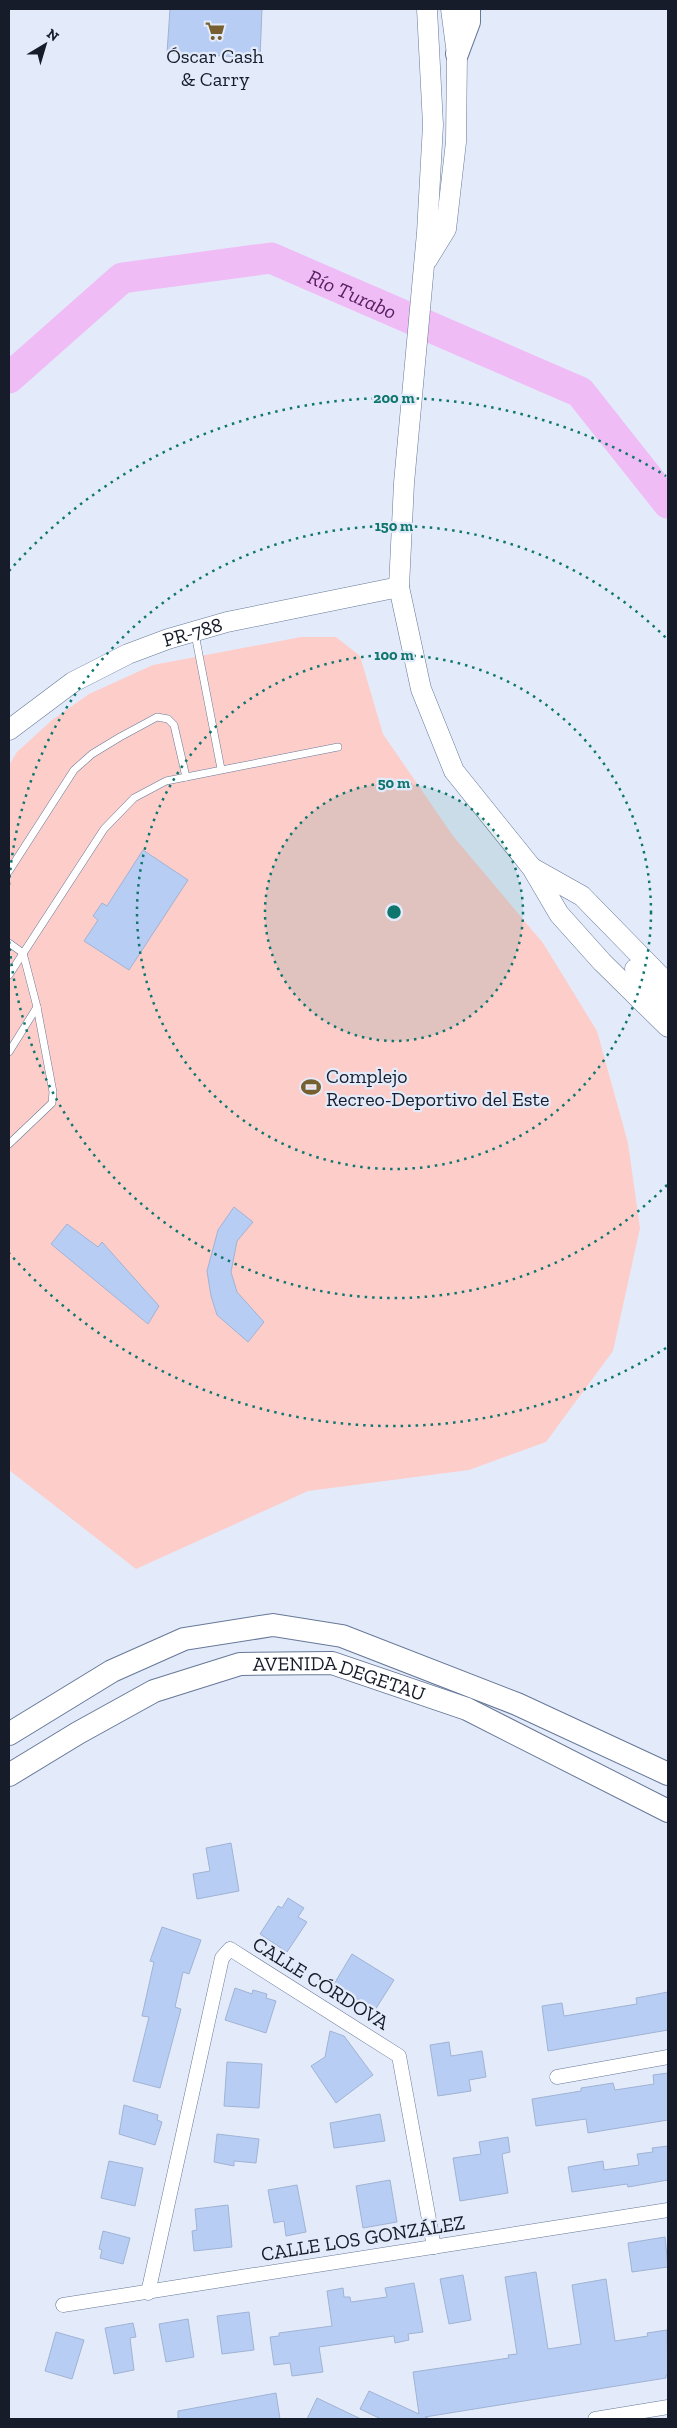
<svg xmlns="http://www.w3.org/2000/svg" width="677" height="2428" viewBox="0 0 677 2428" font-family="'Zilla Slab',serif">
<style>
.green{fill:#fdcdca}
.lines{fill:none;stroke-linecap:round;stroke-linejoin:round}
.river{stroke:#efbcf6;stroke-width:31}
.building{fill:#b8cdf3;stroke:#a0b3d5}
.lane-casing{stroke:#667898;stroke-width:8}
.street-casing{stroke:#667898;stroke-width:15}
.secondary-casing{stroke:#667898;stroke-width:21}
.primary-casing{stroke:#667898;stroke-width:24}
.lane{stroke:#fff;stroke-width:7}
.street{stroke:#fff;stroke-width:14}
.secondary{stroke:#fff;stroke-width:20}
.primary{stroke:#fff;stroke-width:22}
.ring{fill:none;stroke:#0f766e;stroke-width:2.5;stroke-dasharray:2.5 5}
.labels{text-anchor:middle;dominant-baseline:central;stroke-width:4.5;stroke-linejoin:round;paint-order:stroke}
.poi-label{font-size:20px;fill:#161c29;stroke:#e3ebfa}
.street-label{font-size:20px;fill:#161c29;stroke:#e3ebfa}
.water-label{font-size:21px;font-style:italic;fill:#581d61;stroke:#e3ebfa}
.centre{fill:#0f766e;stroke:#e3ebfa;stroke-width:2.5}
.ring-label{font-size:15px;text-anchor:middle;font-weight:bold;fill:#0f766e;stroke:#e3ebfa;stroke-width:4.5;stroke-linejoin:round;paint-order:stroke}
</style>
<rect width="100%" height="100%" fill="#e3ebfa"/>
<path class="green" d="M301 637H336L360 656 383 734 453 836 543 943 597 1031 628 1143 640 1228 613 1351 546 1442 469 1470 308 1491 136 1569 9 1470V765L17 752 52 720 89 694 153 665Z"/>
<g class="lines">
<path class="river" id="s1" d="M9 378 122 278 271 258 580 392 668 503"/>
</g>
<g class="building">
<path d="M170 9H262L260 58 167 53Z"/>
<path d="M143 850 188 880 129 970 84 941 98 920 93 916 102 903 107 906Z"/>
<path d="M234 1207 253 1222 237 1241 231 1272 237 1292 264 1322 248 1342 217 1315 211 1296 207 1271 218 1230Z"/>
<path d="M67 1224 98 1247 102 1242 159 1306 148 1324 51 1244Z"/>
<path d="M231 1843 239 1891 197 1899 193 1874 210 1871 206 1848Z"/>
<path d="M288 1898 304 1908 298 1917 307 1922 287 1952 260 1934 278 1906 282 1908Z"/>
<path d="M162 1927 201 1940 189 1974 183 1972 175 2007 181 2009 160 2088 133 2081 149 2017 142 2016 154 1962 150 1961Z"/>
<path d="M352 1954 394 1980 375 2010 334 1984Z"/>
<path d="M235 1988 252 1994 253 1990 267 1994 266 1998 276 2001 266 2033 225 2020Z"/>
<path d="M668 1992V2030L548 2051 542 2006 562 2003 564 2016 637 2004 636 1998Z"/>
<path d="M330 2031 344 2036 373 2075 336 2103 311 2066 325 2057Z"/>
<path d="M449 2042 451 2056 482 2051 486 2077 469 2080 471 2091 438 2096 430 2045Z"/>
<path d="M227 2062 262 2064 259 2108 224 2106Z"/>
<path d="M668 2073V2120L588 2133 586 2119 536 2126 532 2099 581 2091V2088L613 2083 615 2090 654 2084 653 2075Z"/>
<path d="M124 2105 158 2115 157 2120 162 2122 155 2145 119 2134Z"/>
<path d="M380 2114 385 2141 334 2148 330 2123Z"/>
<path d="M217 2134 259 2139 256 2163 234 2161V2166L214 2162Z"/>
<path d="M508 2137 510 2152 502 2154 508 2193 460 2201 453 2158 481 2154 479 2142Z"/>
<path d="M668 2146V2180L628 2187 627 2184 572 2192 568 2167 603 2161 604 2170 639 2165 637 2154 653 2152 652 2148Z"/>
<path d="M109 2161 143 2168 135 2206 101 2198Z"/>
<path d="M390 2180 397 2222 363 2228 356 2186Z"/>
<path d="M297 2185 306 2232 286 2236 284 2221 274 2223 268 2190Z"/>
<path d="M228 2205 232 2247 194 2251 192 2231 197 2230 195 2209Z"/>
<path d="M103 2231 130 2238 123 2264 100 2258 102 2250 99 2249Z"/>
<path d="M665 2237 668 2267 632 2272 628 2243Z"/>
<path d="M536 2272 548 2349 581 2344 572 2285 606 2279 615 2341 648 2336 647 2333 667 2330 668 2375H666V2378L425 2417 430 2419H381L360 2409 369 2391 419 2414 413 2372 509 2358 508 2355 517 2354 505 2277Z"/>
<path d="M463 2275 471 2320 449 2324 440 2279Z"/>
<path d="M414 2283 423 2332 408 2334 409 2340 395 2343 394 2336 319 2347 323 2372 292 2376 290 2363 274 2365 270 2337 279 2336V2333L332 2326 327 2291 343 2288 344 2297H350L351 2302 387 2297 385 2288Z"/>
<path d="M249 2312 254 2350 222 2354 217 2316Z"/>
<path d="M188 2319 194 2357 166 2362 159 2324Z"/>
<path d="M133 2323 136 2337 130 2338 134 2370 114 2374 105 2328Z"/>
<path d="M56 2332 84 2340 72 2379 45 2371Z"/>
<path d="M276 2393 280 2419H178V2411Z"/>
<path d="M317 2398 361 2419H307Z"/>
</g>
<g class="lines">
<defs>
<g id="lane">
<path d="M195 634 221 769"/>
<path d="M9 871 74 770 92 754 120 737 157 717 168 719 174 725 186 777"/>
<path d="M9 943 23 953 37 1007 53 1092 52 1103 9 1144"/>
<path d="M9 975 104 829 134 798 166 781 338 747"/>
<path d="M9 1052 37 1007"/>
</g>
<g id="street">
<path d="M557 2077 668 2057"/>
<path d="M148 2293 222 1958 230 1949 399 2056 434 2247"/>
<path d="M63 2305 668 2210"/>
<path d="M595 2419 668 2407"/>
</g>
<g id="secondary">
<path d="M427 9 433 125 427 233 404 483 399 587 421 689 454 771 532 868 559 914 602 962 668 1027"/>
<path d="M427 260 446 229 456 142 457 54 451 9"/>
<path id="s2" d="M9 730 73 682 128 654 168 639 227 622 399 587"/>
<path d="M534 869 582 896 668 984"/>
<path d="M635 969 660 997 668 1021"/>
</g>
<g id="primary">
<path d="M457 54 469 22V9"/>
<path d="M9 1734 112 1671 184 1639 273 1625 342 1636 517 1704 668 1774"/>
<path id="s3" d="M9 1775 78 1733 154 1691 240 1664 332 1663 467 1709 668 1811"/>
</g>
</defs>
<use href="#lane" class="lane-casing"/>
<use href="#street" class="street-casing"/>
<use href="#secondary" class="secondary-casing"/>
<use href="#primary" class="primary-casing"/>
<use href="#lane" class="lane"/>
<use href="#street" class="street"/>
<use href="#secondary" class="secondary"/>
<use href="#primary" class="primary"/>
</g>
<circle cx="394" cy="912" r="129" fill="#0f766e" fill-opacity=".12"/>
<g class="ring">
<circle cx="394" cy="912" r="129"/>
<circle cx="394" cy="912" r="257"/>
<path d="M667 1185A386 386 0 0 1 9 939M9 885A386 386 0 0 1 667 639"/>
<path d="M666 1348A514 514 0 0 1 9 1253M9 571A514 514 0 0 1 666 476"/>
</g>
<defs>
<symbol id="supermarket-bare" viewBox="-9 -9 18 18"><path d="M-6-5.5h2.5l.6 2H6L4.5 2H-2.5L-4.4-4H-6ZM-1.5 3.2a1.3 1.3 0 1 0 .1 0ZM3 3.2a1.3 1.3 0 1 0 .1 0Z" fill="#775f2f" stroke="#e3ebfa" stroke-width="2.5" paint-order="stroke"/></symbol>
<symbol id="stadium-bare" viewBox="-9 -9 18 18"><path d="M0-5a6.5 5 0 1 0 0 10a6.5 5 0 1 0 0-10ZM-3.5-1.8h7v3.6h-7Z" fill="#775f2f" stroke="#e3ebfa" stroke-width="2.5" paint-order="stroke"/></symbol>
</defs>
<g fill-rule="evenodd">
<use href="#supermarket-bare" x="201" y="17" width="28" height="28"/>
<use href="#stadium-bare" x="297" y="1073" width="28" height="28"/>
</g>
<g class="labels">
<g class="poi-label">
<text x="215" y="56">Óscar Cash<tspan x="215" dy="23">&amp; Carry</tspan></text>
<text x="326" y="1076" text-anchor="start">Complejo<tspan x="326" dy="23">Recreo-Deportivo del Este</tspan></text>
</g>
<g class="street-label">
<text stroke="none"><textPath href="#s2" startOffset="210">PR-788</textPath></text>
<text stroke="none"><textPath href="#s3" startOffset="359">AVENIDA DEGETAU</textPath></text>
<text transform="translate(321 1983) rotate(32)">CALLE CÓRDOVA</text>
<text transform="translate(363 2238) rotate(-9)">CALLE LOS GONZÁLEZ</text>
</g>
<g class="water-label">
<text stroke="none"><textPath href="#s1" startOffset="390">Río Turabo</textPath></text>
</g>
</g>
<circle cx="394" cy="912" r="8" class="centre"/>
<g class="ring-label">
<text x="394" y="403">200 m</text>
<text x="394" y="531">150 m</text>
<text x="394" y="660">100 m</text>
<text x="394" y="788">50 m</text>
</g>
<rect width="677" height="2428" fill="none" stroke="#161c29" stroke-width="20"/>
<g transform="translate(45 45) rotate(38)" stroke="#e3ebfa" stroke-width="4" paint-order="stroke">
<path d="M0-4L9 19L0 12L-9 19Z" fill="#161c29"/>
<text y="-8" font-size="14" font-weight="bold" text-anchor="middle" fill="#161c29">N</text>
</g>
</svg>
